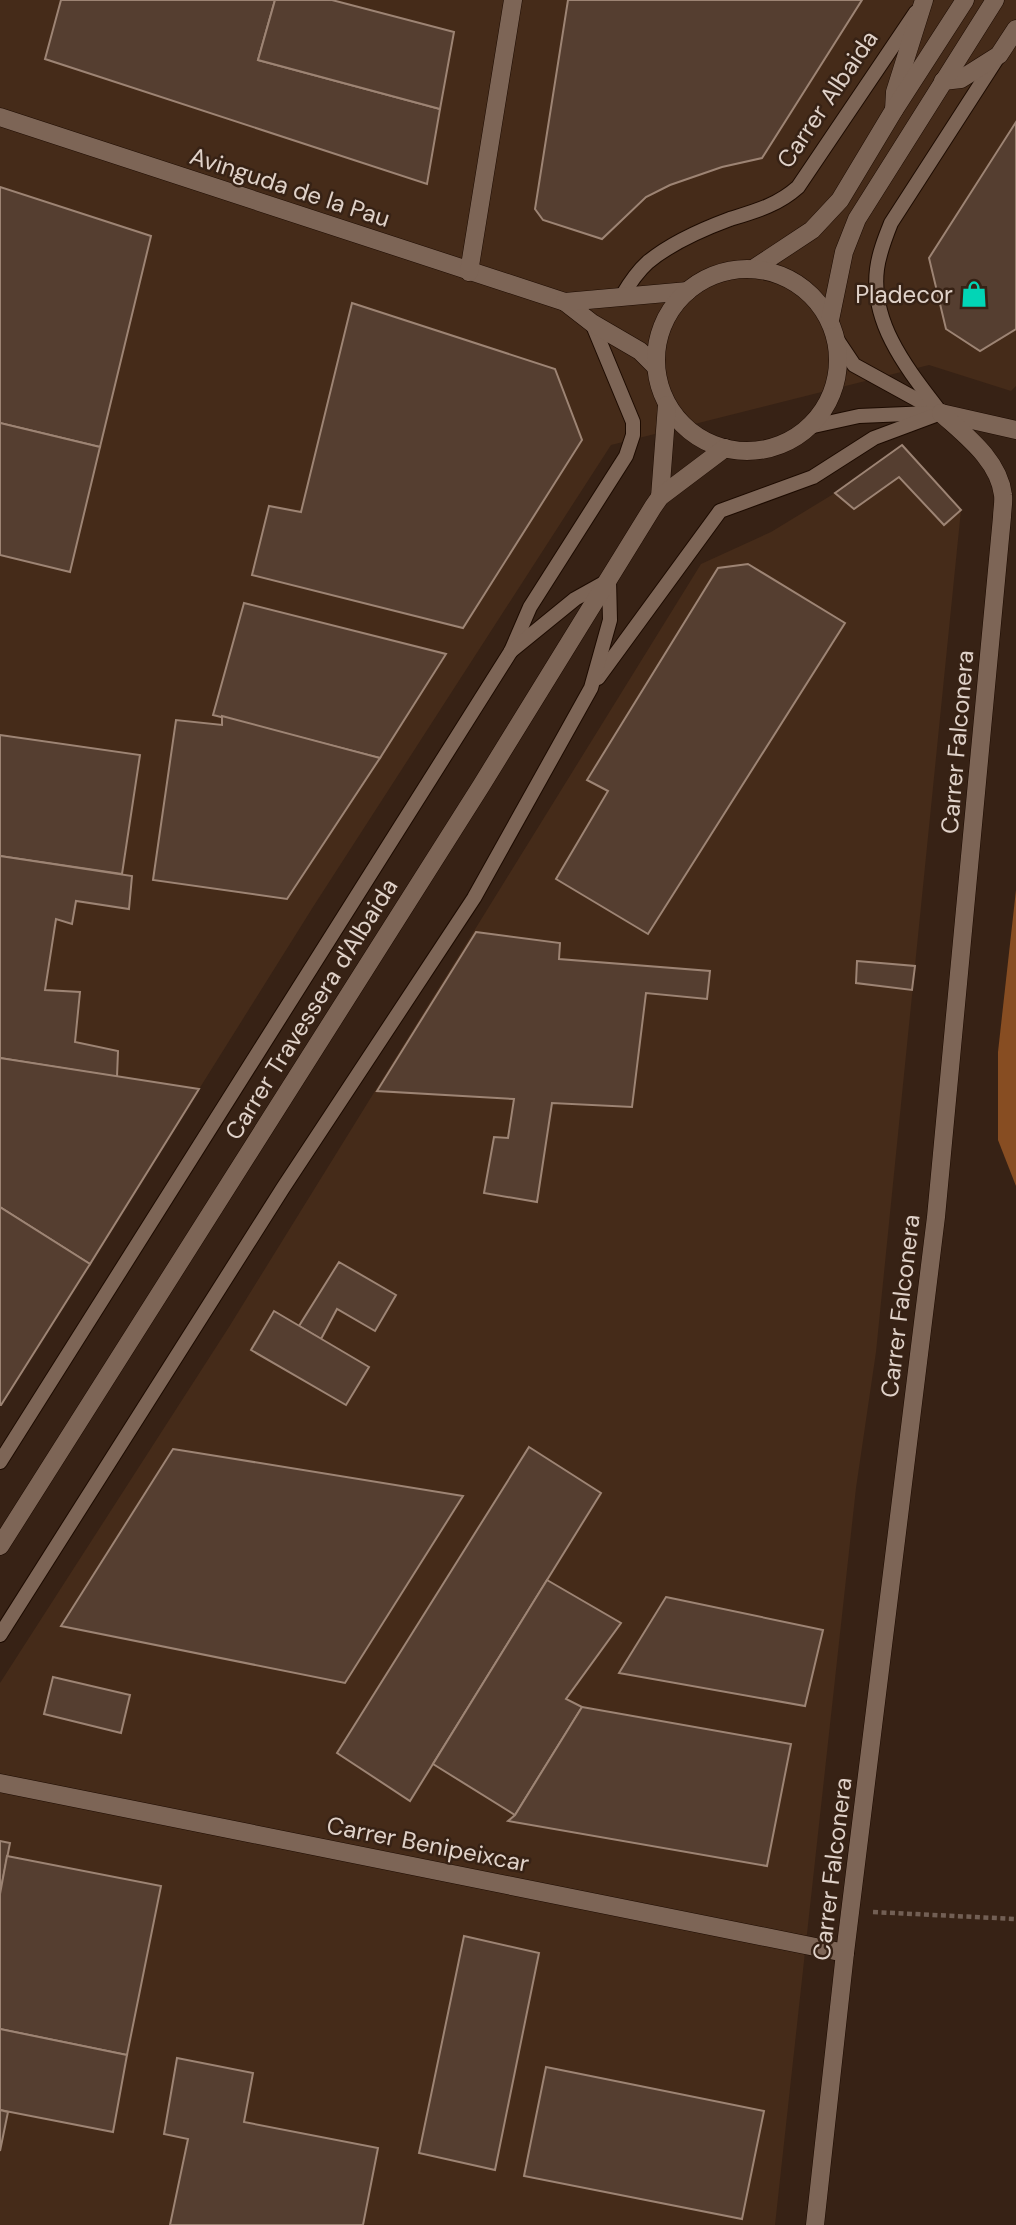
<svg xmlns="http://www.w3.org/2000/svg" width="1016" height="2225" viewBox="0 0 1016 2225" font-family="'DM Sans',sans-serif">
<style>
.built{fill:#452b19}
.forest{fill:#874d22}
.building{fill:#553e30;stroke:#9d8474;stroke-width:2}
.lines{fill:none;stroke-linecap:round;stroke-linejoin:round}
.service-casing{stroke:#1d0b01;stroke-width:16}
.minor-casing{stroke:#1d0b01;stroke-width:19}
.secondary-casing{stroke:#1d0b01;stroke-width:19}
.path{stroke:#725f54;stroke-width:4.5;stroke-dasharray:5 3.5;stroke-linecap:butt}
.service{stroke:#7d6556;stroke-width:14}
.minor{stroke:#7d6556;stroke-width:18}
.secondary{stroke:#7d6556;stroke-width:18}
.labels{text-anchor:middle;dominant-baseline:central;stroke-width:5;stroke-linejoin:round;paint-order:stroke}
.street-label{font-size:24px;fill:#e0d2c9;stroke:#372215}
.poi-label{font-size:24px;fill:#e0d2c9;stroke:#372215;text-anchor:end}
</style>
<rect width="100%" height="100%" fill="#372215"/>
<g class="built">
<path d="M0 0H1016V386L1011 391 929 365 611 445 313 907 0 1407Z"/>
<path d="M902 445 961 510 876 1352 856 1488 775 2225H0V1683L229 1327 701 564 771 532 835 493Z"/>
</g>
<path class="forest" d="M1016 890V1186L998 1140V1052Z"/>
<g class="building">
<path d="M61 0H275L258 60 440 109 427 184 45 59Z"/>
<path d="M275 0H332L454 32 440 109 258 60Z"/>
<path d="M568 0H862L762 158 722 167 670 185 646 197 602 239 543 220 535 209Z"/>
<path d="M1016 122V329L980 351 946 329 929 258Z"/>
<path d="M0 187 151 236 100 447 0 423Z"/>
<path d="M352 303 555 369 582 440 463 628 252 575 269 506 301 512Z"/>
<path d="M0 423 100 447 70 572 0 555Z"/>
<path d="M902 445 961 510 944 525 899 477 854 509 835 493Z"/>
<path d="M748 564 845 623 648 934 556 879 608 791 587 780 718 568Z"/>
<path d="M244 603 446 654 380 758 213 715Z"/>
<path d="M222 716 380 758 287 899 153 880 176 720 222 725Z"/>
<path d="M0 735 140 755 122 874 0 856Z"/>
<path d="M0 856 132 876 129 909 76 901 72 924 56 919 45 990 80 992 75 1042 118 1051 117 1077 0 1058Z"/>
<path d="M476 932 560 943 559 959 710 971 707 999 646 993 632 1107 552 1103 537 1202 484 1193 494 1137 508 1138 514 1099 377 1091Z"/>
<path d="M857 961 915 966 912 990 856 983Z"/>
<path d="M0 1058 199 1089 90 1264 0 1207Z"/>
<path d="M0 1207 90 1264 1 1405H0Z"/>
<path d="M339 1262 396 1295 375 1331 337 1309 321 1339 299 1326Z"/>
<path d="M274 1311 369 1367 346 1405 251 1350Z"/>
<path d="M529 1447 601 1493 410 1801 337 1753Z"/>
<path d="M173 1449 229 1458 463 1496 345 1683 61 1626Z"/>
<path d="M547 1580 621 1623 566 1699 582 1707 515 1815 433 1764Z"/>
<path d="M666 1597 823 1630 805 1706 619 1673Z"/>
<path d="M53 1677 130 1695 121 1733 44 1714Z"/>
<path d="M582 1707 791 1744 767 1866 508 1821 515 1815Z"/>
<path d="M0 1841 10 1843 0 1894Z"/>
<path d="M7 1856 161 1886 127 2055 0 2029V1894Z"/>
<path d="M464 1936 539 1953 495 2170 419 2153Z"/>
<path d="M0 2029 127 2055 113 2132 0 2110Z"/>
<path d="M177 2058 253 2073 244 2122 378 2148 363 2225H170L188 2139 164 2134Z"/>
<path d="M546 2067 764 2111 742 2219 524 2176Z"/>
<path d="M0 2110 8 2112 0 2151Z"/>
</g>
<g class="lines">
<defs>
<g id="service">
<path d="M622 296C629 284 638 271 648 262 671 243 703 229 730 219 756 211 778 205 798 187L916 12"/>
<path d="M836 338 854 365 934 409"/>
<path d="M941 413C910 372 870 325 877 269 879 253 885 238 891 223L998 57"/>
<path d="M809 427 859 416 930 413"/>
<path d="M598 678 720 511 813 477 874 438 941 413"/>
<path d="M0 1462 511 651 530 607 626 456 633 435V422L592 323"/>
<path d="M0 1635 283 1188 474 898 591 688 610 620 609 580 575 599 511 651"/>
</g>
<g id="minor">
<path d="M943 81 961 79 999 55 1016 29"/>
<path d="M894 110 895 92 924 0"/>
<path d="M0 117 565 302 592 323 640 351 655 366"/>
<path d="M469 272 513 0"/>
<path d="M565 302 688 291"/>
<path d="M941 413 1016 430"/>
<path d="M0 1783 845 1953"/>
<path d="M815 2225 845 1953 936 1217 1002 517C1002 510 1004 502 1003 495 999 460 965 435 941 413"/>
</g>
<g id="secondary">
<path d="M753 269 812 230 840 200 894 110 965 0"/>
<circle cx="747" cy="360" r="91"/>
<path d="M830 320 844 252 857 219 995 0"/>
<path d="M660 497 667 405"/>
<path d="M0 1546 481 786 653 507 660 497 725 448"/>
</g>
</defs>
<use href="#service" class="service-casing"/>
<use href="#minor" class="minor-casing"/>
<use href="#secondary" class="secondary-casing"/>
<path class="path" d="M873 1912 1016 1919"/>
<use href="#service" class="service"/>
<use href="#minor" class="minor"/>
<use href="#secondary" class="secondary"/>
</g>
<defs>
<symbol id="shop-bare" viewBox="-9 -9 18 18"><path d="M-5-2.5h2.3a2.7 3.5 0 0 1 5.4 0H5L5.5 6h-11ZM-1.5-2.5h3a1.5 2.3 0 0 0-3 0Z" fill="#02d5b6" stroke="#372215" stroke-width="2.5" paint-order="stroke"/></symbol>
</defs>
<g fill-rule="evenodd">
<use href="#shop-bare" x="955" y="275" width="38" height="38"/>
</g>
<g class="labels">
<g class="street-label">
<text transform="translate(827 99) rotate(-56)">Carrer Albaida</text>
<text transform="translate(290 187) rotate(18)">Avinguda de la Pau</text>
<text transform="translate(957 742) rotate(-85)">Carrer Falconera</text>
<text transform="translate(311 1009) rotate(-58)">Carrer Travessera d'Albaida</text>
<text transform="translate(900 1306) rotate(-83)">Carrer Falconera</text>
<text transform="translate(428 1844) rotate(11)">Carrer Benipeixcar</text>
<text transform="translate(832 1869) rotate(-83)">Carrer Falconera</text>
</g>
<g class="poi-label">
<text x="953" y="294">Pladecor</text>
</g>
</g>
</svg>
